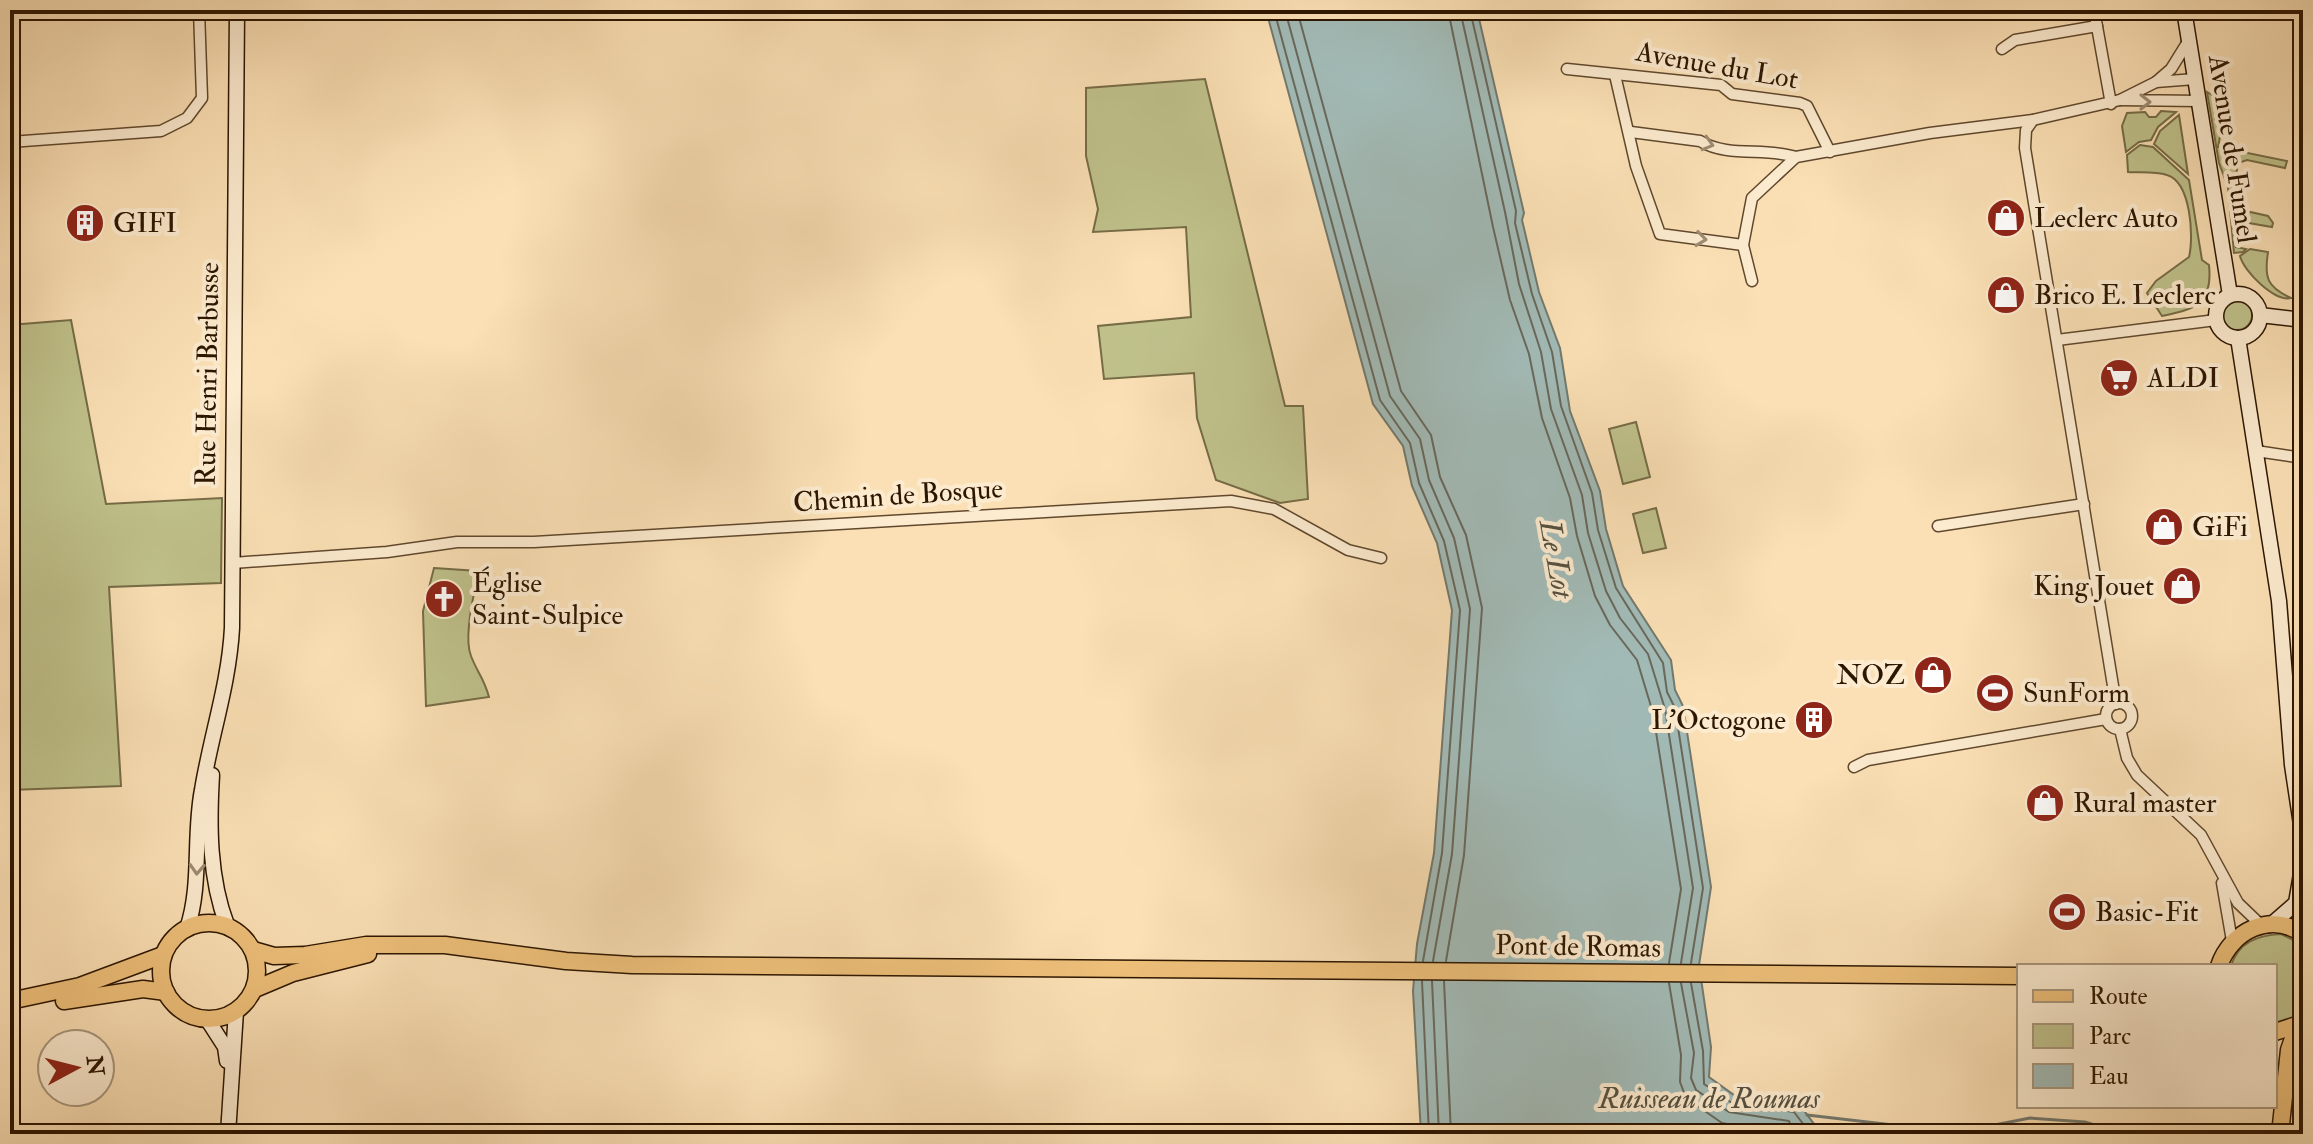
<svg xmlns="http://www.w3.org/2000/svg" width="2313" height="1144" viewBox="0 0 2313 1144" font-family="'IM FELL Double Pica',serif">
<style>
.green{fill:#c0c28c;stroke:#766c46;stroke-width:2}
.water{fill:#a2bbb7;stroke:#73796e;stroke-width:2}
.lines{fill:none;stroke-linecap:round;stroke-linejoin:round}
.shore{stroke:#68685c;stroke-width:2}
.stream{stroke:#73796e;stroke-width:3}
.street-casing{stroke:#60482d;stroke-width:13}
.secondary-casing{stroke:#2d1600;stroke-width:17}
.primary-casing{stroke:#2d1600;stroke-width:19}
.street{stroke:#fcebcf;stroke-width:10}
.secondary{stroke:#fcebcf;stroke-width:14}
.primary{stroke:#eec07a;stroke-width:16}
.oneway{stroke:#9f8b72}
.labels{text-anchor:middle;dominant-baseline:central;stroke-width:8;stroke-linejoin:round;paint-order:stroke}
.street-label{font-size:28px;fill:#2d1600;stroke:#fcebcf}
.poi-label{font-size:28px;fill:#2d1600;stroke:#fcebcf;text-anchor:start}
.water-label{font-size:30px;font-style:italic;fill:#565040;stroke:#fcebcf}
</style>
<rect width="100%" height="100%" fill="#fbe0b5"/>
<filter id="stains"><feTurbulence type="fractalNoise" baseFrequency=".0025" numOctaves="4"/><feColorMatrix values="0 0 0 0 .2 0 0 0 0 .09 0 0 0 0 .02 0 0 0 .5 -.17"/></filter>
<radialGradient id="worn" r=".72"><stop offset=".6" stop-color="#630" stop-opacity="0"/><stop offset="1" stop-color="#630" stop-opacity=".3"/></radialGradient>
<g class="green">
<path d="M1205 79 1285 406H1303L1308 499 1280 503 1216 480 1197 418 1194 373 1104 379 1098 326 1191 317 1186 227 1093 232 1098 209 1086 156V88Z"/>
<path d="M2207 92 2219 99 2215 120 2223 122 2218 147 2287 161 2285 168 2247 160 2238 163 2232 201 2237 209 2268 216 2273 223 2272 227 2237 221 2234 238 2238 239 2236 247 2246 249 2243 252 2234 253 2228 187 2219 163Z"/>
<path d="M2161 111 2176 112 2158 127 2151 140 2139 142 2126 152 2122 126 2127 113 2145 112 2149 117H2156Z"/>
<path d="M2179 115 2188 174 2154 144 2160 131Z"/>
<path d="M2140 145 2153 147 2189 180 2202 260 2209 265C2213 304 2196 309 2162 316L2147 293 2156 281 2189 257C2194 237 2191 182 2167 175 2155 171 2140 173 2128 172L2127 155Z"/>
<path d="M2250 249 2268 252C2264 278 2267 287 2291 298 2275 302 2244 272 2240 256Z"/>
<circle cx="2237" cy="315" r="15"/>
<path d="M71 320 106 504 222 498 221 583 109 587 121 786 10 790V325Z"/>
<path d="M1636 422 1650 477 1623 484 1609 429Z"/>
<path d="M1656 508 1666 548 1643 553 1633 514Z"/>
<path d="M434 568 478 571C475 592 463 636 471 656 477 672 484 678 489 697L426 706 423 611Z"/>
<path d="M2281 934 2303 945V1014L2275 1025V966H2231C2238 942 2258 935 2281 934Z"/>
</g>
<path class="water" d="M1266 10H1477L1524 213 1522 220 1539 292 1560 348 1570 411 1600 491 1606 529 1623 586 1671 660 1675 690 1683 706 1711 887 1699 965 1711 1047 1709 1077 1734 1095 1799 1104 1814 1124 1811 1134H1421L1413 991 1417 944 1434 853 1452 610 1437 543 1412 486 1403 446 1373 404Z"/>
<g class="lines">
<g class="shore">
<path d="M1274 10 1380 400 1410 443 1419 483 1444 541 1460 610 1442 853 1423 961"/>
<path d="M1285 10 1390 396 1420 439 1429 480 1454 538 1470 609 1452 854 1433 961"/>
<path d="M1297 10 1401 391 1431 435 1440 477 1466 535 1482 608 1464 855 1446 961"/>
<path d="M1448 10 1493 227 1510 300 1529 354 1542 418 1570 498 1577 536 1595 596 1610 625 1637 660 1653 713 1681 889 1669 963"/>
<path d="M1460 10 1505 212 1519 284 1541 352 1551 409 1582 495 1588 533 1606 591 1620 618 1648 654 1665 709 1693 888 1681 963"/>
<path d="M1470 10 1516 211 1515 223 1532 294 1552 352 1561 406 1592 493 1598 530 1616 588 1663 663 1667 692 1675 708 1703 888 1691 963"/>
<path d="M1422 981 1429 1134"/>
<path d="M1432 981 1439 1134"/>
<path d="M1444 981 1451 1134"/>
<path d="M1669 983 1681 1055 1680 1082 1686 1098 1722 1123 1781 1134"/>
<path d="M1681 983 1694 1053 1691 1078 1696 1090 1729 1112 1789 1121 1794 1134"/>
<path d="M1691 983 1703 1051 1704 1084 1732 1103 1794 1112 1804 1125V1134"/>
</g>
<path class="stream" d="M1807 1115 1928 1129 1969 1130 2030 1118 2085 1122 2123 1134"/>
<defs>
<g id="street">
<path d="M2094 10 2111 104"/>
<path d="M2002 49 2015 40 2097 26"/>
<path d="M1567 69 1721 85 1732 94 1800 103 1807 106 1830 152"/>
<path d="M1615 75 1636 166 1660 234 1743 245"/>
<path d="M2195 79 2156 82 2120 100 2199 101"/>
<path d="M2156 82 2171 69 2189 40"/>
<path d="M1631 132 1700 141C1728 158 1765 147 1796 157"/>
<path d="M10 142 161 131 187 118 202 98 199 10"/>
<path d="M1752 281 1743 245 1752 198 1796 157 1930 133 2033 120"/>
<path d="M2057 340 2216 320"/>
<path d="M2256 451 2303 458"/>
<path d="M1938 526 2084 504"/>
<path d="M233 563 387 552 457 542H534L1231 501 1274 509 1348 550 1381 558"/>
<circle cx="2119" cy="716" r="13"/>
<path d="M2116 704 2025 148 2026 130 2033 120 2120 100"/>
<path d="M2120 729 2127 758 2137 775 2201 835 2238 903 2261 925"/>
<path d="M1854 767 1868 760 2106 719"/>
<path d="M2222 883 2232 941"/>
</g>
<g id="secondary">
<path d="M2184 10 2230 295"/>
<circle cx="2238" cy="316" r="22"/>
<path d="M2260 315 2303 320"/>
<path d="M2238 338 2279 601 2292 765 2303 838"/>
<path d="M212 775C209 825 209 878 227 925"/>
<path d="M2272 924 2296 903 2303 862"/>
<path d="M187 929C202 884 193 836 202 790 211 735 229 684 232 628L237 10"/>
<path d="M207 1019 225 1047 227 1061"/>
<path d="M228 1134 236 1011"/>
</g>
<g id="primary">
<circle cx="209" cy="971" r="48"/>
<path d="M253 950 274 956 305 955 366 945H445L566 961 632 965 2019 976"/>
<path d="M2219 966C2231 931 2270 911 2303 934"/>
<path d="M255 989 293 973 368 954"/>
<path d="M10 1001 80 986 163 955"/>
<path d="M64 1001 143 989 166 992"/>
<path d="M2275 1032 2303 1023"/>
<path d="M2280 1134 2289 1050 2297 1027"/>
</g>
</defs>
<use href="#street" class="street-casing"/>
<use href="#secondary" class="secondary-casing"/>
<use href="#primary" class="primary-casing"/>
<use href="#street" class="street"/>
<use href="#secondary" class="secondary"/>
<use href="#primary" class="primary"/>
</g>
<defs><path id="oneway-chevron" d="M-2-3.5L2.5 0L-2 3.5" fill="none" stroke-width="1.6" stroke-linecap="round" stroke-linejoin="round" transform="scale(2)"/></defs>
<g class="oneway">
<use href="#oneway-chevron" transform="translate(2145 102)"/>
<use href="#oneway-chevron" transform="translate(1708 144) rotate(16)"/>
<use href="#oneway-chevron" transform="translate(1701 239) rotate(7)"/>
<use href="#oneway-chevron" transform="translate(197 869) rotate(93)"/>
</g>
<defs>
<symbol id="shop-disc" viewBox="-11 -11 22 22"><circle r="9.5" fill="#8f2418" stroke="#fcebcf"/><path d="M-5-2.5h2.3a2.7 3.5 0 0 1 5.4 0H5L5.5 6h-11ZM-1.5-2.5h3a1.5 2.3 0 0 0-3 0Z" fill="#fff"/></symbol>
<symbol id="building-disc" viewBox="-11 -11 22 22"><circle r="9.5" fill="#8f2418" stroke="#fcebcf"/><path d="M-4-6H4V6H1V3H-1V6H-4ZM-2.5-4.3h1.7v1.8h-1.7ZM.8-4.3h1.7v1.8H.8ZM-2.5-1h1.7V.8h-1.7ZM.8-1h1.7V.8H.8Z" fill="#fff"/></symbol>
<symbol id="supermarket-disc" viewBox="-11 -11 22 22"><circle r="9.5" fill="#8f2418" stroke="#fcebcf"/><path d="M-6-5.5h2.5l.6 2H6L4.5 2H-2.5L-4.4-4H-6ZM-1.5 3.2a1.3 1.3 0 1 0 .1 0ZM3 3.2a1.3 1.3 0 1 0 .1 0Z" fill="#fff"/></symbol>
<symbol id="church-disc" viewBox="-11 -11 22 22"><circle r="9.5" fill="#8f2418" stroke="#fcebcf"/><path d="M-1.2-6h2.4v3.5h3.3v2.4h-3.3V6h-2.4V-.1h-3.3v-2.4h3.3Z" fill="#fff"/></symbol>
<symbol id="stadium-disc" viewBox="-11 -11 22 22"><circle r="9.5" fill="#8f2418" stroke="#fcebcf"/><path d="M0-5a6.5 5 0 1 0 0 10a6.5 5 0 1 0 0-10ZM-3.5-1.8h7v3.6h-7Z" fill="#fff"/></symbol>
</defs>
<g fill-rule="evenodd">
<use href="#shop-disc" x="1984" y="196" width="44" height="44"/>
<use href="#building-disc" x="63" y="201" width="44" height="44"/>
<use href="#shop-disc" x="1984" y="273" width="44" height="44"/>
<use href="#supermarket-disc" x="2097" y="356" width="44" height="44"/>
<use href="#shop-disc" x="2142" y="505" width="44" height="44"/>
<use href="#shop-disc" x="2160" y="564" width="44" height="44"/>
<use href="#church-disc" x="422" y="577" width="44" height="44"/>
<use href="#shop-disc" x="1911" y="653" width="44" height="44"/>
<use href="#stadium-disc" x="1973" y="671" width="44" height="44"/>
<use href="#building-disc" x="1792" y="698" width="44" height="44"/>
<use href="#shop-disc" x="2023" y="781" width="44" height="44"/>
<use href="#stadium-disc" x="2045" y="890" width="44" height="44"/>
</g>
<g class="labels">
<g class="street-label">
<text transform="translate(1717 66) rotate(10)">Avenue du Lot</text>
<text transform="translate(2232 149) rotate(81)">Avenue de Fumel</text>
<text transform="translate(208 374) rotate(-89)">Rue Henri Barbusse</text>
<text transform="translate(898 496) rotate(-4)">Chemin de Bosque</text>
<text transform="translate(1578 947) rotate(1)">Pont de Romas</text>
</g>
<g class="poi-label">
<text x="2034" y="218">Leclerc Auto</text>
<text x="113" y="223">GIFI</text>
<text x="2034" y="295">Brico E. Leclerc</text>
<text x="2147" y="378">ALDI</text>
<text x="2192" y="527">GiFi</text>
<text x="472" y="583">Église<tspan x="472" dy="32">Saint-Sulpice</tspan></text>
<text x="2154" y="586" text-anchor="end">King Jouet</text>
<text x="1905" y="675" text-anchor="end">NOZ</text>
<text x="2023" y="693">SunForm</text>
<text x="1786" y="720" text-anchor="end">L'Octogone</text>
<text x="2073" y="803">Rural master</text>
<text x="2095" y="912">Basic-Fit</text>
</g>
<g class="water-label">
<text transform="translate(1556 559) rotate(80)">Le Lot</text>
<text x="1709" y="1098">Ruisseau de Roumas</text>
</g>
</g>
<rect width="2313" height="1144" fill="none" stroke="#fbe0b5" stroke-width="40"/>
<rect x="12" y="12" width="2289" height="1120" fill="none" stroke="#2d1600" stroke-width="4"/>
<rect x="20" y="20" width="2273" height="1104" fill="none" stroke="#2d1600" stroke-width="2"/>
<rect x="2017" y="964" width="260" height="144" fill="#fcebcf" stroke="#a9967c" stroke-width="2"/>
<rect x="2033" y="990" width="40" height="12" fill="#eec07a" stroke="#a9967c" stroke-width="2"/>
<text x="2089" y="1004" font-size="24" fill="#2d1600">Route</text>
<rect x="2033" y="1024" width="40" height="24" fill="#c0c28c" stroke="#a9967c" stroke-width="2"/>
<text x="2089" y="1044" font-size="24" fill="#2d1600">Parc</text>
<rect x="2033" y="1064" width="40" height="24" fill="#a2bbb7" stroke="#a9967c" stroke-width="2"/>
<text x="2089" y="1084" font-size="24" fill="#2d1600">Eau</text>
<g transform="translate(76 1068) rotate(83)"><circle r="38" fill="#fcebcf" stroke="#a9967c" stroke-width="2"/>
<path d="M0-6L14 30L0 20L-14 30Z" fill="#8f2418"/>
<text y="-12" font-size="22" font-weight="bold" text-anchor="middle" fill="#2d1600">N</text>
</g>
<rect width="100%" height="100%" filter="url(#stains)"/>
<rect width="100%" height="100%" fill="url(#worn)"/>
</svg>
